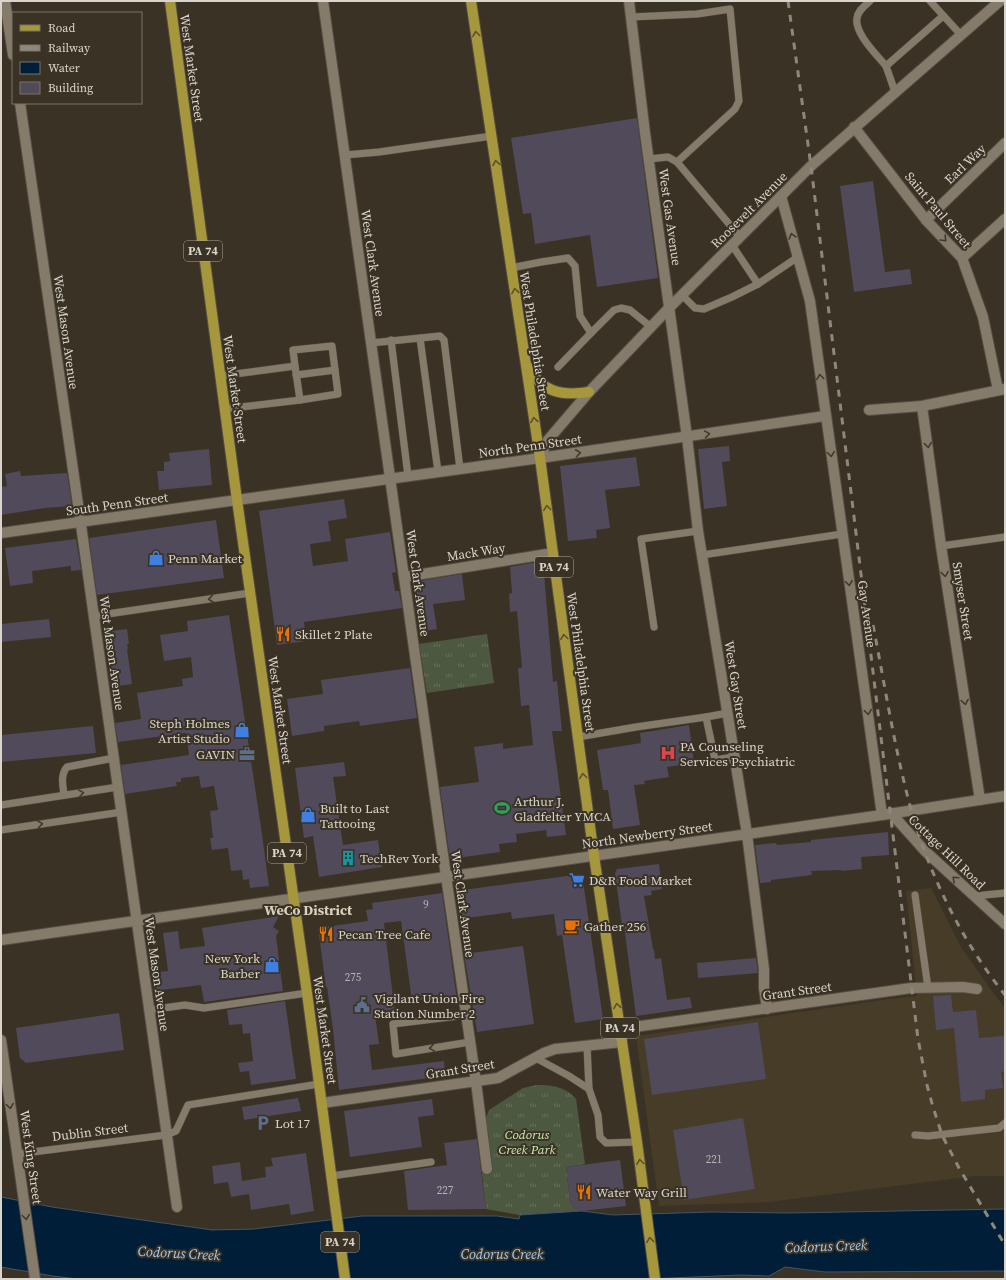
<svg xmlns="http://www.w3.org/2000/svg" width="1006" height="1280" viewBox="0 0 1006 1280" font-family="'Source Serif 4',serif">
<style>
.built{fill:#473c27}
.grass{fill:url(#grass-tufts)}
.water{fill:#011e39;stroke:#425565}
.building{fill:#504a5a}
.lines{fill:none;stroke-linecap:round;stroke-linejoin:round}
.service-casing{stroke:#554e42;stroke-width:8}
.minor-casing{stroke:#554e42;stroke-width:12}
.tertiary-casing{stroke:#554e42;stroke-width:12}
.secondary-casing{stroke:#554e42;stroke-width:12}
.primary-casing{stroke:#554e42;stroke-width:12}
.service{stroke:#847b6b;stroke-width:7}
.minor{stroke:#847b6b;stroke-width:10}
.tertiary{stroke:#847b6b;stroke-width:10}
.secondary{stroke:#847b6b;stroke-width:10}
.primary{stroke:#a6973d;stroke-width:10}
.rail{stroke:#8e887c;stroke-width:3;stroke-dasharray:7 7;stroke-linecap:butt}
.oneway{stroke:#5a502c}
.oneway2{stroke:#41392b}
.labels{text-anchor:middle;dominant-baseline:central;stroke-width:4;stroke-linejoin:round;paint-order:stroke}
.number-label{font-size:11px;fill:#b8b2b0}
.shield{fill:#3a3224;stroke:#aaa49a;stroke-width:1}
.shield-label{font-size:12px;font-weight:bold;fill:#dad5cc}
.street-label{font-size:13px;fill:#dad5cc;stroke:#3a3224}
.poi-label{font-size:13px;fill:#dad5cc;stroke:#3a3224;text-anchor:start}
.park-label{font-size:13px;font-style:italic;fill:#ccedad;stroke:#3a3224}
.neighbourhood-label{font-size:14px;font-weight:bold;fill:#dbd1bf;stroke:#3a3224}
.water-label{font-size:14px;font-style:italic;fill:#a2ccf5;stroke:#3a3224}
</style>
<defs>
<pattern id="grass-tufts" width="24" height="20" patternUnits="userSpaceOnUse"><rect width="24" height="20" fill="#4c5940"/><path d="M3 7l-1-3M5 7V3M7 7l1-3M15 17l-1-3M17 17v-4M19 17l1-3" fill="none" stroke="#65705a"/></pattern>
</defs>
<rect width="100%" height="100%" fill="#3a3224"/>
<path class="built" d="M931 888 961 947 994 994 1005 1008V1176H975L769 1202 659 1206 636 1036 889 999 917 996 906 891Z"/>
<g class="grass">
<path d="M487 634 494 683 427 693 419 644Z"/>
<path d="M537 1085C551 1085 567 1087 576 1099L585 1164 566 1167 570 1200 574 1208 582 1211 520 1215 486 1209 478 1138 489 1110 523 1088Z"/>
</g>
<path class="water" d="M1 1197 52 1207 212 1230 254 1229 362 1216H497L519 1219 520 1215 582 1211 613 1215 711 1212 789 1213 1005 1209V1271L825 1272 785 1267 769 1276 741 1275 647 1279H77L53 1276 1 1267Z"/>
<g class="building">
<path d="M637 118 658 278 597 287 590 235 535 244 531 213 523 214 511 138Z"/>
<path d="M873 181 885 272 910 269 912 284 854 292 840 186Z"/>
<path d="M729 446 730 461 722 462 727 506 704 509 698 449Z"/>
<path d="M209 449 212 485 159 490 157 471H164V462L170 461 169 453Z"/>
<path d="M636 457 640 486 605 490 610 528 596 530 597 538 568 541 560 466Z"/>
<path d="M20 471 21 476 67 473 72 506 45 508 1 515V487L7 486 5 474Z"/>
<path d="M344 499 347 518 328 521 331 541 310 544 313 566 348 561 345 539 390 532 396 572 392 573 395 591H399L402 608 304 622 306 641 277 645 259 511Z"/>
<path d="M216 520 224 578 97 595 89 538Z"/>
<path d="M76 539 81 570 71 571V566L32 571 33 583 10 586 5 548Z"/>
<path d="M543 561 553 682 557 681 562 731H552L566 835 547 837 546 830 516 834 517 842 499 844 500 852 450 859 440 787 479 782 474 747 503 743V749L533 745 529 705 521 706 518 668H522L517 611 510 612 509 594 512 593 510 567Z"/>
<path d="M462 574 465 600 433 604 437 629 419 632 412 582Z"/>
<path d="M229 615 261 827 269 886 250 888 249 879 243 880 242 870 231 871 228 848 212 850 210 838H213L210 811 218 810 214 786 201 788 199 776 181 778V782H176L177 786 125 794 121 765 189 755 186 733 118 742 115 723 141 719 137 693 183 686 182 679 193 677 191 657 164 661 160 635 188 631 187 621Z"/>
<path d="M49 619 51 637 1 642V624Z"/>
<path d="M127 629 129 644H127L128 649H127L132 684 111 687 104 632Z"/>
<path d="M410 668 417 718 360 726 359 721 324 726V731L292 736 287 699 323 694 321 680Z"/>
<path d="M689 725 694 763 667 767 669 777 644 781 645 784 634 785 640 825 613 829 608 790H603L597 750 641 743 640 733Z"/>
<path d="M93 726 96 753 1 762V735Z"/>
<path d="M344 762 346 776 333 777 343 845 378 840 382 867 319 877 313 836 304 838 295 768Z"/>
<path d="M888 832 889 855 861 857 862 869 841 871V870L811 871 812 875 771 880V882L760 883 755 845 776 843 777 845 811 842V840Z"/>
<path d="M659 864 662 889 651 891 652 895 644 896 653 949H654L655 959 661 958 667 1000 690 997 692 1008 636 1016 624 926H622L615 873 617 869Z"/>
<path d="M582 874 603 1019 575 1023 562 935 557 936 554 914 512 919 511 912 459 919 455 891Z"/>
<path d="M442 893 457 1000 435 1003 434 998 412 1001 401 921 384 923 395 1013 375 1015 379 1044 369 1045 372 1070 444 1061 445 1076 339 1090 333 1029 327 987H326L318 928 368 921 366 910 373 909 372 903Z"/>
<path d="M279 916 273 927 279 931 276 936 283 991 204 1002 201 985 153 991 151 973 168 971 163 933 178 931 180 949 205 946 202 928Z"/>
<path d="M523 946 534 1024 477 1032 464 954Z"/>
<path d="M756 958 758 973 698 978 697 963Z"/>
<path d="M951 995 953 1012 976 1010 979 1038 1005 1036V1071L1001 1072 1003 1088 985 1090V1099L961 1102 954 1028 936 1030 933 996Z"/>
<path d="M285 1001 296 1079 251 1085 249 1071 240 1072 238 1063 253 1061 250 1033 243 1034 242 1024 229 1025 227 1010Z"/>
<path d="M119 1013 124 1050 26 1063 20 1058 16 1028Z"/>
<path d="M758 1022 766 1079 652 1095 644 1039Z"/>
<path d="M298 1098 301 1111 244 1120 242 1107Z"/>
<path d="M432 1099 434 1115 418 1117 422 1147 350 1157 344 1111Z"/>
<path d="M743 1118 755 1189 684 1200 673 1130Z"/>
<path d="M477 1139 486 1209 408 1210 404 1171 447 1165 444 1143Z"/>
<path d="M306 1153 314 1211 291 1215 289 1204 251 1210 249 1194 231 1197 228 1182 214 1184 212 1166 240 1162 242 1181 266 1177 265 1167 273 1166 271 1158Z"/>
<path d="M620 1160 626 1206 582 1211 574 1208 570 1200 566 1167Z"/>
</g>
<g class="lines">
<defs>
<g id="service">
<path d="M870 1C865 6 858 10 857 18 854 33 877 55 886 66"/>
<path d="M930 1 961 35"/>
<path d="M631 17 697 14 730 9 739 101 735 109 677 162"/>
<path d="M895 92 886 66 943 16"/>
<path d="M345 155 379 152 492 136"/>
<path d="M649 159 668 157 677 162 740 237"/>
<path d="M732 245 758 284"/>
<path d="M511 268 541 262 568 258 575 266 580 316 591 333"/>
<path d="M682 295 695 308 704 309 732 297 758 284 798 257"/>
<path d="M420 338 438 472"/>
<path d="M391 340 408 476"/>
<path d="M371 343 440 336 444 340 460 469"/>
<path d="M295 366 293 350 332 346 338 394 300 400"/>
<path d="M558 367 591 333 614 310 621 308 630 310 651 327"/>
<path d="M296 375 335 370"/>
<path d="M220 376 295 366 300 400 224 409"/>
<path d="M941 546 1005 537"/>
<path d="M702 555 842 534"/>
<path d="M94 616 250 593"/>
<path d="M654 627 641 539 698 531"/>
<path d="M706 717 728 713"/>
<path d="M578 737 636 727 706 717 715 760 734 757"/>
<path d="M64 795C63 786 60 775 67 767L114 758"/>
<path d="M1 805 118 787"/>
<path d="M1 830 122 812"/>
<path d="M915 895 928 988"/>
<path d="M974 896 1005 893"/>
<path d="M149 1010 185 1005 204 1008 307 993"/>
<path d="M466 1015 393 1024 396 1054 470 1042"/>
<path d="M587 1046 589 1089"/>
<path d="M534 1057 569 1076 589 1089 598 1115 600 1137 606 1143 637 1142"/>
<path d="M915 1135 928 1136 963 1132 999 1128 1005 1123"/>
<path d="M17 1154 166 1135 176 1131 188 1105 319 1084"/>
<path d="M331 1176 431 1162"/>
</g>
<g id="minor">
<path d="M5 1 13 55"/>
<path d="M323 1 446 876 476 1082 487 1169"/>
<path d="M629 1 645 133 687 437 698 531 747 834 764 969V988L767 1009"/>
<path d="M20 103 83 539 177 1207"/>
<path d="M854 127 926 220 962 258 983 317 998 390"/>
<path d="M781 196 810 301 882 815"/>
<path d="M926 220 1005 143"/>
<path d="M962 258 1005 219"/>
<path d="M922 406 941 546 980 800"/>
<path d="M869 410 922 406 1005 389"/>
<path d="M540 458 825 416"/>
<path d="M404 577 553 553"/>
<path d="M891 813 925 851 1005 924"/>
<path d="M1 940 882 815 1005 796"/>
<path d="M620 1029 911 988 963 987 977 989"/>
<path d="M322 1103 498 1078 544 1053 555 1049 622 1042"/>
</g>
<g id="tertiary">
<path d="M1 533 237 500"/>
<path d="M1 1040 35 1279"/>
</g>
<path id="secondary" d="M237 500 540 458 548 440 589 392 669 308 811 166 1000 1"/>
<g id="primary">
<path d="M170 1 237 500 307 993 345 1279"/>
<path d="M471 1 540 458 594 856 637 1142 655 1279"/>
<path d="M528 367C543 393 562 396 589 392"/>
</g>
</defs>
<use href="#service" class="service-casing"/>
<use href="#minor" class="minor-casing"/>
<use href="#tertiary" class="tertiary-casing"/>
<use href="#secondary" class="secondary-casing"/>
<use href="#primary" class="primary-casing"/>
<use href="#service" class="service"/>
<use href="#minor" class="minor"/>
<use href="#tertiary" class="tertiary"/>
<use href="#secondary" class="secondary"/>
<use href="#primary" class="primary"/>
<g class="rail">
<path d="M788 1 811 166 918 1039 927 1085 933 1107 942 1135 959 1168 1005 1245"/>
<path d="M873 625C884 681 893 739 907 794 925 867 959 937 1005 995"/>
</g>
</g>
<defs><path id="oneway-chevron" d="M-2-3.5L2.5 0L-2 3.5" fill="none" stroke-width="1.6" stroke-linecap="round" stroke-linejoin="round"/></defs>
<g class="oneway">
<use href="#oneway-chevron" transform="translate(476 34) rotate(-98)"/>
<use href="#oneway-chevron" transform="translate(496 163) rotate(-99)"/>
<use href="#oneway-chevron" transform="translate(515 291) rotate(-99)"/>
<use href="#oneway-chevron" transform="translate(534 420) rotate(-99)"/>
<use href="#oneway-chevron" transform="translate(547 508) rotate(-98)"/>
<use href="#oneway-chevron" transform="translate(564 637) rotate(-98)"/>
<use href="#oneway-chevron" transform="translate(583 776) rotate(-98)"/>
<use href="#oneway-chevron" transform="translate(617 1006) rotate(-99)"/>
<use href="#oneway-chevron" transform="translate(640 1162) rotate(-97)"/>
<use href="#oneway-chevron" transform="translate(650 1240) rotate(-98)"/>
</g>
<g class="oneway2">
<use href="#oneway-chevron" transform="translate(792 236) rotate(-106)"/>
<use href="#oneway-chevron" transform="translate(944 239) rotate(47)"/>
<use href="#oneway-chevron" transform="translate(820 377) rotate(-98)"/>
<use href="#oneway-chevron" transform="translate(707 434) rotate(-9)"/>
<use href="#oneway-chevron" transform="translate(928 445) rotate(82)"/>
<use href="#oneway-chevron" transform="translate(578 453) rotate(-8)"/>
<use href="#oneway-chevron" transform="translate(831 454) rotate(82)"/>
<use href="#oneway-chevron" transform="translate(945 574) rotate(81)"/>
<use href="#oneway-chevron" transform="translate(849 583) rotate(82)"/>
<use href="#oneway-chevron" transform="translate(211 599) rotate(172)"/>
<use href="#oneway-chevron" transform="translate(965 702) rotate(81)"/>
<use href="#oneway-chevron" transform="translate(868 712) rotate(82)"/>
<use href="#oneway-chevron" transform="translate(81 793) rotate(-9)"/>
<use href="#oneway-chevron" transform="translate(40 824) rotate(-8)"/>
<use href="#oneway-chevron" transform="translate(955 879) rotate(-137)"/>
<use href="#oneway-chevron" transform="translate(432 1048) rotate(171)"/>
<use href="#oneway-chevron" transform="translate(10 1106) rotate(82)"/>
<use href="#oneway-chevron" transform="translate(26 1217) rotate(82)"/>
</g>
<defs>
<symbol id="shop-bare" viewBox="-9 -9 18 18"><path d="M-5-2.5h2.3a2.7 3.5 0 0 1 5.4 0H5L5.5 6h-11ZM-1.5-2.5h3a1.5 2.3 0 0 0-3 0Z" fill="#3f7fe0" stroke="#3a3224" stroke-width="2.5" paint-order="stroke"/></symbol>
<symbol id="restaurant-bare" viewBox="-9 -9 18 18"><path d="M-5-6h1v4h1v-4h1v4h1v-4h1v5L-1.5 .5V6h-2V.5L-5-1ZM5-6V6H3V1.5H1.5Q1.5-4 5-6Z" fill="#e8710a" stroke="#3a3224" stroke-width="2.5" paint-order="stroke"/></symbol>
<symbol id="hospital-bare" viewBox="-9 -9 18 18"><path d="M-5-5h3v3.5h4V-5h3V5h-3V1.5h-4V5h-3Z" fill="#e0444e" stroke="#3a3224" stroke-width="2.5" paint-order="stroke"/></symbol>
<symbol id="office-bare" viewBox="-9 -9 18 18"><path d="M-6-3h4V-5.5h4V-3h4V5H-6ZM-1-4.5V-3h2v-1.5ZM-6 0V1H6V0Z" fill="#5c6f8a" stroke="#3a3224" stroke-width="2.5" paint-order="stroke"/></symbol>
<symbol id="stadium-bare" viewBox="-9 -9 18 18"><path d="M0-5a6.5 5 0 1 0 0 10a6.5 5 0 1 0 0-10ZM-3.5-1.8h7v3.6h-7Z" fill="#2e9e5b" stroke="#3a3224" stroke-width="2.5" paint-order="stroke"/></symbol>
<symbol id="building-bare" viewBox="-9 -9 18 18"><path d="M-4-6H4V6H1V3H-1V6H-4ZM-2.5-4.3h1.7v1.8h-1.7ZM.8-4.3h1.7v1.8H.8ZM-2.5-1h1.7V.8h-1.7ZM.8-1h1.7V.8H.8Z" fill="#0f9aa8" stroke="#3a3224" stroke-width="2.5" paint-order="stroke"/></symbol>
<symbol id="supermarket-bare" viewBox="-9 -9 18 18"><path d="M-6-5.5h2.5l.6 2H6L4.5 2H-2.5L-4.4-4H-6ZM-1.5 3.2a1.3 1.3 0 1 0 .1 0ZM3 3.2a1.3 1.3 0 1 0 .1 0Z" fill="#3f7fe0" stroke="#3a3224" stroke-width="2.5" paint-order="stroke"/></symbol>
<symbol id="cafe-bare" viewBox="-9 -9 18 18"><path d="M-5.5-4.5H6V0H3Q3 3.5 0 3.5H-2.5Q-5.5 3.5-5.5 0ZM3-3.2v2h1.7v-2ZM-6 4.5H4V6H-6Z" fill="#e8710a" stroke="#3a3224" stroke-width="2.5" paint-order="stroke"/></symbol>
<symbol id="civic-bare" viewBox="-9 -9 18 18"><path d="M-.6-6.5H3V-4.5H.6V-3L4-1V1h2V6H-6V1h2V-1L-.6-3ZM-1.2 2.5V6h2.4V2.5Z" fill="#5c6f8a" stroke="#3a3224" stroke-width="2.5" paint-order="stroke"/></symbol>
<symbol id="parking-bare" viewBox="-9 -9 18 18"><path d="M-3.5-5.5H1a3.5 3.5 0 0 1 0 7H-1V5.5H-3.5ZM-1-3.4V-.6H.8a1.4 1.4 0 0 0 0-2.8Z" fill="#5c6f8a" stroke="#3a3224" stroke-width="2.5" paint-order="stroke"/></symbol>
</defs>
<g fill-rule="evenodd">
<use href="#shop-bare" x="145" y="547" width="22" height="22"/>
<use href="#restaurant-bare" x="272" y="623" width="22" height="22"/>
<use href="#shop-bare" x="231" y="719" width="22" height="22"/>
<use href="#hospital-bare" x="657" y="742" width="22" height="22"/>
<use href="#office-bare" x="236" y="743" width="22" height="22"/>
<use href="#stadium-bare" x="491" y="797" width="22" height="22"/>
<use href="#shop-bare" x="297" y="804" width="22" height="22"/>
<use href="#building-bare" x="337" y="847" width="22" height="22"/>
<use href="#supermarket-bare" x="566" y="869" width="22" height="22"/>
<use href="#cafe-bare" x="561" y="915" width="22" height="22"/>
<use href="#restaurant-bare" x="315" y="923" width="22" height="22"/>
<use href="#shop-bare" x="261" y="954" width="22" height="22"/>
<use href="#civic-bare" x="351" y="994" width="22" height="22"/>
<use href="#parking-bare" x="252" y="1112" width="22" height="22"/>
<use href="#restaurant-bare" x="573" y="1181" width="22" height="22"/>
</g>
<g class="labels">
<g class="number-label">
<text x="426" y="904">9</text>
<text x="353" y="977">275</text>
<text x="714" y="1159">221</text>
<text x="445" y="1190">227</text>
</g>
<g class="shield">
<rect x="184" y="241" width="38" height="20" rx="3"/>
<rect x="535" y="557" width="38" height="20" rx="3"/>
<rect x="268" y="843" width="38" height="20" rx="3"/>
<rect x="601" y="1018" width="38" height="20" rx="3"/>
<rect x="321" y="1232" width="38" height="20" rx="3"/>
</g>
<g class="shield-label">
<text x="203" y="251">PA 74</text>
<text x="554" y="567">PA 74</text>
<text x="287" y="853">PA 74</text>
<text x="620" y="1028">PA 74</text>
<text x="340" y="1242">PA 74</text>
</g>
<g class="street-label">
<text transform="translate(192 68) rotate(82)">West Market Street</text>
<text transform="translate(965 164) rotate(-44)">Earl Way</text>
<text transform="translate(749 210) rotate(-45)">Roosevelt Avenue</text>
<text transform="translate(938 210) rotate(50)">Saint Paul Street</text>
<text transform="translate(670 217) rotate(82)">West Gas Avenue</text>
<text transform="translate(373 263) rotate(82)">West Clark Avenue</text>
<text transform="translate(66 332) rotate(82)">West Mason Avenue</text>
<text transform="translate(535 341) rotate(81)">West Philadelphia Street</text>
<text transform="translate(235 389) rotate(82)">West Market Street</text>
<text transform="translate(530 446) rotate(-8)">North Penn Street</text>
<text transform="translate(117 504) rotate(-8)">South Penn Street</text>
<text transform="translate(476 552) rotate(-9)">Mack Way</text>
<text transform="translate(418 583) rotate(82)">West Clark Avenue</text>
<text transform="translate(963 601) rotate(81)">Smyser Street</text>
<text transform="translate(867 614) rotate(82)">Gay Avenue</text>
<text transform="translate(112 653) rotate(82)">West Mason Avenue</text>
<text transform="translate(581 662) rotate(82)">West Philadelphia Street</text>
<text transform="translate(736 685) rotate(81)">West Gay Street</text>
<text transform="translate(280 710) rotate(82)">West Market Street</text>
<text transform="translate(647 835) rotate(-8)">North Newberry Street</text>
<text transform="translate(947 852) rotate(44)">Cottage Hill Road</text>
<text transform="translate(463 904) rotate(82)">West Clark Avenue</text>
<text transform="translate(157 974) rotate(82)">West Mason Avenue</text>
<text transform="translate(797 991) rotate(-8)">Grant Street</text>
<text transform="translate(325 1030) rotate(82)">West Market Street</text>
<text transform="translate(460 1069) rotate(-9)">Grant Street</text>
<text transform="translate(90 1132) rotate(-7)">Dublin Street</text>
<text transform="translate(31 1157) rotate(82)">West King Street</text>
</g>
<g class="poi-label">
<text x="168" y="558">Penn Market</text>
<text x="295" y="634">Skillet 2 Plate</text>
<text x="230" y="723" text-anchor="end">Steph Holmes<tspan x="230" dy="15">Artist Studio</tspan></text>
<text x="680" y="746">PA Counseling<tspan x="680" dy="15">Services Psychiatric</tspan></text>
<text x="235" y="754" text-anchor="end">GAVIN</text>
<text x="514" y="801">Arthur J.<tspan x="514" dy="15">Gladfelter YMCA</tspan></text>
<text x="320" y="808">Built to Last<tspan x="320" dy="15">Tattooing</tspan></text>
<text x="360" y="858">TechRev York</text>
<text x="589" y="880">D&amp;R Food Market</text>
<text x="584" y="926">Gather 256</text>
<text x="338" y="934">Pecan Tree Cafe</text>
<text x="260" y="958" text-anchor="end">New York<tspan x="260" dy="15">Barber</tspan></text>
<text x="374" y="998">Vigilant Union Fire<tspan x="374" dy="15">Station Number 2</tspan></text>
<text x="275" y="1123">Lot 17</text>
<text x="596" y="1192">Water Way Grill</text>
</g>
<g class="park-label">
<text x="527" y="1134">Codorus<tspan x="527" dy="15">Creek Park</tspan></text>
</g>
<g class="neighbourhood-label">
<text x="308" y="910">WeCo District</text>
</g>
<g class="water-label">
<text transform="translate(826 1246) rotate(-2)">Codorus Creek</text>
<text transform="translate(179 1253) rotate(3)">Codorus Creek</text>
<text x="502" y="1254">Codorus Creek</text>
</g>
</g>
<rect width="1006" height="1280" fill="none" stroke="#dad5cc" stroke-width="4"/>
<rect x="12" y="12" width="130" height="92" fill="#3a3224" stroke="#7a7367"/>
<rect x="20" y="25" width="20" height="6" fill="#a6973d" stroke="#7a7367"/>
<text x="48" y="32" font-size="12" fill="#dad5cc">Road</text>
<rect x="20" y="45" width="20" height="6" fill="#8e887c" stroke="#7a7367"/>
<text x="48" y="52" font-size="12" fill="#dad5cc">Railway</text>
<rect x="20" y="62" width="20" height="12" fill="#011e39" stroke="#7a7367"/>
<text x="48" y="72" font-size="12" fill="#dad5cc">Water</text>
<rect x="20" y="82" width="20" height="12" fill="#504a5a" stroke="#7a7367"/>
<text x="48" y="92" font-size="12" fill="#dad5cc">Building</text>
</svg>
